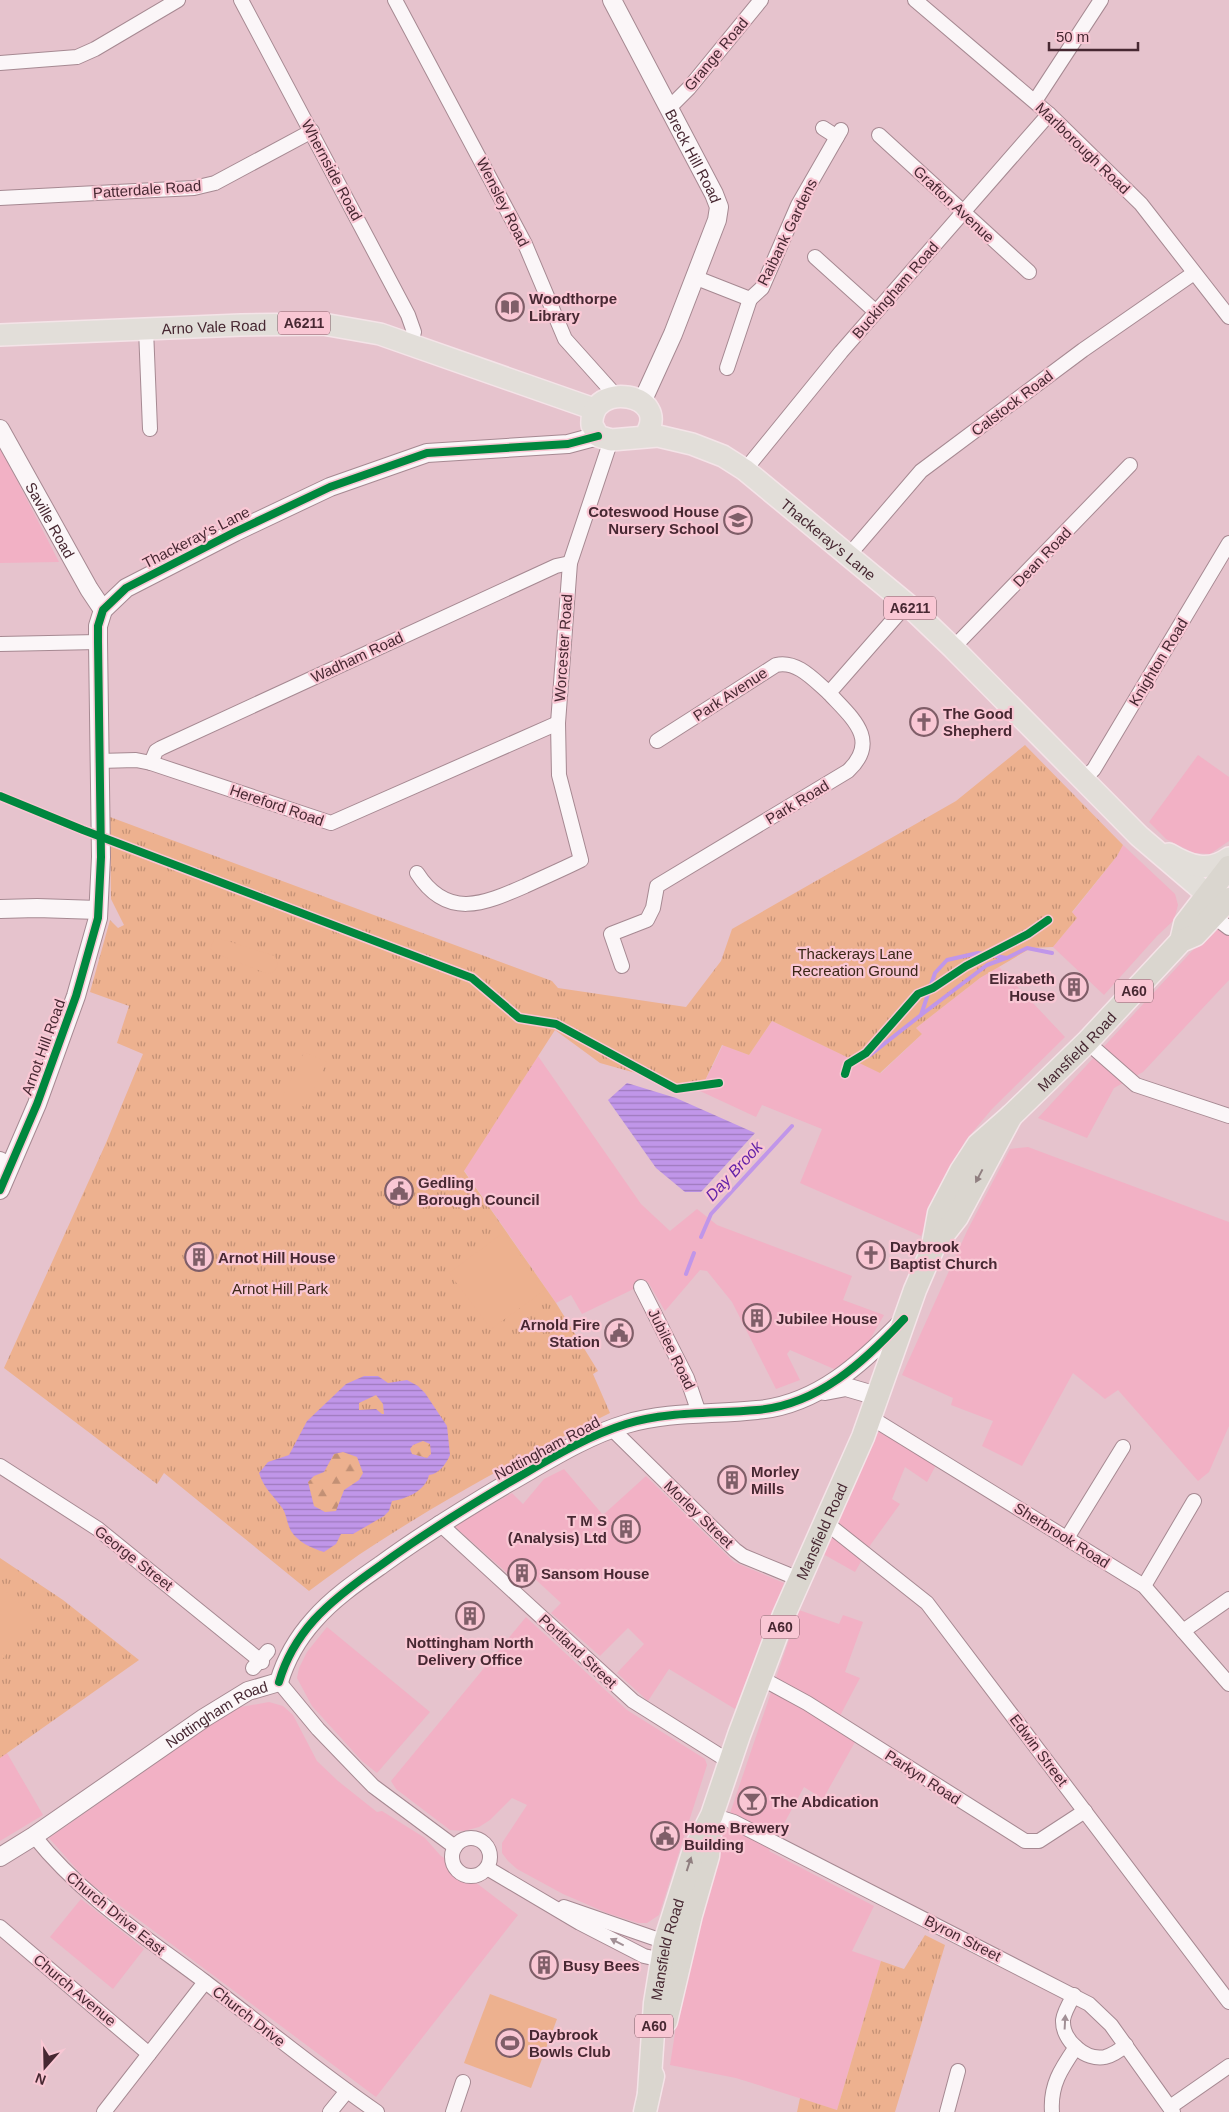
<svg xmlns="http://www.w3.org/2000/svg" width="1229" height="2112" viewBox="0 0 1229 2112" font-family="Arial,sans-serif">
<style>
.built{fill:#f2b1c5}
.grass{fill:url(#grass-tufts)}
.forest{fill:url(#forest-firs)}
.pitch{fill:#edb18f}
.water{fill:url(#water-rules);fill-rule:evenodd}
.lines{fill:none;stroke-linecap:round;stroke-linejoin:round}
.stream{stroke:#c096e9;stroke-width:4}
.minor-casing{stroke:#a68992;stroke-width:16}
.tertiary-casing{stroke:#a68992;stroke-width:20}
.primary-casing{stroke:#f4e4e8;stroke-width:24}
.trunk-casing{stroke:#f4e4e8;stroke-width:25}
.minor{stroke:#fbf6f8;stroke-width:14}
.tertiary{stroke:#fbf6f8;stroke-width:18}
.primary{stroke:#e2ded9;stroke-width:21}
.trunk{stroke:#dad6cf;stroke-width:22}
.cycleway-casing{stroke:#f9c7d4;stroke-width:11}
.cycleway{stroke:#00873e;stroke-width:8}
.oneway{fill:#907f80}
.oneway2{fill:#a18f95}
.labels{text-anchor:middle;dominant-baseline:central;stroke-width:4.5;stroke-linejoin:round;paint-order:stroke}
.shield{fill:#f9c7d4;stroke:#7c5863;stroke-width:1}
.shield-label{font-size:14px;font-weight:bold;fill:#472832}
.street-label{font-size:15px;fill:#472832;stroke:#f9c7d4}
.poi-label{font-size:15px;font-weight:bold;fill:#472832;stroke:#f9c7d4;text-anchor:start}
.park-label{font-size:15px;fill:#3b2717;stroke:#f9c7d4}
.water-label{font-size:16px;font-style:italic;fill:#6423a8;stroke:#f9c7d4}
</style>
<defs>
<pattern id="grass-tufts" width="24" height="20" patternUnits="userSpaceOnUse" patternTransform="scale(1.25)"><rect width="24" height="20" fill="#edb18f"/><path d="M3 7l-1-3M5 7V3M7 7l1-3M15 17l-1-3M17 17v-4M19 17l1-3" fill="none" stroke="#c29075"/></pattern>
<pattern id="forest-firs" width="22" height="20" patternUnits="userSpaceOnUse" patternTransform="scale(1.25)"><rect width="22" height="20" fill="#edb18f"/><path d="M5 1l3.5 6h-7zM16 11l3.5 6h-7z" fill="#c29075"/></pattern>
<pattern id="water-rules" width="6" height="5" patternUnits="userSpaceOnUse" patternTransform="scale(1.25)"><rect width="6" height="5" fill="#c096e9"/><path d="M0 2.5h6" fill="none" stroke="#9e7abd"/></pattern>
</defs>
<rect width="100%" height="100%" fill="#e6c3cd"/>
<g class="built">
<path d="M0 447 59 562 0 563Z"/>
<path d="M1198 755 1229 777V841L1210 854 1194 853 1166 839 1149 822Z"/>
<path d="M1123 845 1175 894 1178 905 1174 920 1157 936 1104 995 1053 947 1077 918 1072 913 1117 856Z"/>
<path d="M1229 911V980L1143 1072 1114 1088 1087 1138 1038 1118Z"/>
<path d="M999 967 1065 1037 992 1109 965 1141 921 1236 800 1183 822 1129 762 1105 756 1117 700 1091 723 1045 749 1055 772 1021 881 1073 922 1034 916 1028 980 978Z"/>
<path d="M538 1056 641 1204 670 1231 697 1209 717 1225 852 1276 843 1300 884 1315 868 1343 855 1356 834 1369 790 1350 787 1354 800 1380 776 1389 732 1302 707 1271 700 1270 665 1311 648 1282 582 1314 571 1295 556 1303 464 1170Z"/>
<path d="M1028 1147 1229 1222V1426L1209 1472 1198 1481 1118 1390 1105 1399 1073 1373 1022 1466 982 1446 993 1421 951 1405 953 1398 902 1375 967 1231 1010 1149Z"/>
<path d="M881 1431 936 1465 927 1482 905 1467 892 1499 900 1504 871 1544 855 1572 823 1554 878 1432Z"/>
<path d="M564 1469 603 1515 646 1476 734 1562 784 1583 735 1709 669 1669 648 1701 617 1673 644 1644 628 1628 600 1656 551 1613 561 1603 533 1577 523 1587 454 1526 512 1493 523 1504 544 1479Z"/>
<path d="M799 1610 839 1624 843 1615 863 1622 845 1672 860 1678 833 1729 855 1742 823 1799 804 1787 769 1851 874 1906 852 1951 881 1961 837 2110 736 2078 670 2065 683 1982 725 1828Z"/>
<path d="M526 1617 627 1710 705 1759 707 1765 659 1915 647 1923H638L607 1913 563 1894 517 1869 508 1861 502 1853V1843L527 1805 512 1798 490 1820 479 1827 464 1831 450 1830 396 1789 391 1781Z"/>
<path d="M327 1627 430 1712 377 1773 362 1761 312 1706 297 1678 299 1668 307 1652Z"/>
<path d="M269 1702 283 1706 293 1715 317 1761 338 1781 377 1812 382 1811 425 1838 440 1855 518 1915 376 2097 87 1881 49 1838 235 1708Z"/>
<path d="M7 1753 43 1815 0 1841V1757Z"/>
<path d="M81 1899 144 1949 113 1989 50 1937Z"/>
</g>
<g class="grass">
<path d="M1025 745 1123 845 1117 856 1072 912 1077 918 1053 947 1031 948 980 978 916 1028 922 1034 880 1073 772 1021 749 1055 722 1045 700 1091 600 1063 555 1030 464 1171 556 1303 598 1371 593 1374 610 1413C531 1452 451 1495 377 1543 353 1558 331 1575 309 1591L164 1473 157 1484 4 1368 106 1143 143 1054 117 1043 129 1006 90 992 110 920 118 928 124 925 111 899 110 817 552 981 558 988 686 1007 721 961 732 929 956 801Z"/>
<path d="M0 1558 63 1600 139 1660 0 1758Z"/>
<path d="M925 1935 945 1945 895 2112H797L800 2098 837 2110 881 1961 904 1969Z"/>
</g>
<g class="forest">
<path d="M423 1441 430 1444 431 1454 427 1458 412 1454 410 1449 413 1445Z"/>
<path d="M343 1452 357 1457 363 1474 359 1480 347 1486 336 1511 325 1512 314 1505 308 1482 314 1476 324 1473 334 1454Z"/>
</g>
<g class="pitch">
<path d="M215 937 275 956 278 966 273 972 268 974 215 953 210 949Z"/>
<path d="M304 1052 327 1062 305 1107 283 1096Z"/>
<path d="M504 1232 545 1290 491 1329 449 1273Z"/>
<path d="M0 1587 37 1618 0 1662Z"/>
<path d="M490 1994 557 2019 531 2088 464 2063Z"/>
</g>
<g class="water">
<path d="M627 1083 676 1098 755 1133 701 1192H685L656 1168 608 1100Z"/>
<path d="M364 1376H378L388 1383 407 1380 418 1386 425 1393 447 1426 450 1455C446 1464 439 1474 429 1475 426 1490 407 1499 392 1501L389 1511 384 1516 353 1534H341L336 1544 324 1552C311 1548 298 1542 291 1531 287 1524 287 1516 283 1509 274 1496 264 1489 259 1473L268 1462 289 1455 307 1421 346 1384ZM376 1395 383 1404 384 1414H382L376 1409 359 1410V1403ZM423 1441 430 1444 431 1454 427 1458 412 1454 410 1449 413 1445ZM343 1452 357 1457 363 1473 359 1480 344 1490 336 1511 325 1512 314 1506 308 1482 314 1476 324 1472 334 1454Z"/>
</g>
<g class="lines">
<g class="stream">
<path d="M921 1015 987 965 1006 958"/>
<path d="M870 1055 921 1015 935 973 947 960 978 953 1007 958 1027 948 1052 953"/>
<path d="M701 1237 711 1214 792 1126"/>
<path d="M686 1274 694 1253"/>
</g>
<defs>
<g id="minor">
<path d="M241 0 408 315 414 332 411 343"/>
<path d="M395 0 525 244 565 339 617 397"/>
<path d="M915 0 1049 114 1141 204 1229 317"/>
<path d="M0 63 77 57 95 49 178 0"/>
<path d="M1035 101 1101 0"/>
<path d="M670 107 689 88 761 0"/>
<path d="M823 128 837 137"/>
<path d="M879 135 1029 272"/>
<path d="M0 198 194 188 215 183 312 131"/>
<path d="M815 257 876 312"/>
<path d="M694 277 750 299 762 288 798 205 841 130"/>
<path d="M146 329 150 429"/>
<path d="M727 368 750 299"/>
<path d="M745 470 841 352 1049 114"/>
<path d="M849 555 921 471 1083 350 1194 273"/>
<path d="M0 644 98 642"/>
<path d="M953 648 1130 465"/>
<path d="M657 741 776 665C797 660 814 680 829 693"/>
<path d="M99 761 136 760 151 763 331 823 558 723"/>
<path d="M151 763 156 751 161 748 556 566 570 563"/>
<path d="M1083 780 1094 769 1229 543"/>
<path d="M417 873C447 920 484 904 525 886 544 877 563 869 581 860L559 775 558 723 570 563 611 440"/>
<path d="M1213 916 1229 928"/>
<path d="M622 966 611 934 647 920 653 908 657 886 848 771C881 740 851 717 829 693L907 604"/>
<path d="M1087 1042 1136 1085 1229 1116"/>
<path d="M0 1159 11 1165"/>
<path d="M641 1287 687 1378 699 1413"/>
<path d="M870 1417 1144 1586 1229 1684"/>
<path d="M612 1429 735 1550 743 1556 799 1579"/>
<path d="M0 1466 98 1529 262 1662"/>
<path d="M825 1522 927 1603 1229 2002"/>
<path d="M439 1523 633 1701 722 1757 731 1760"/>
<path d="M1067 1538 1123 1447"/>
<path d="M1144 1586 1194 1501"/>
<path d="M1183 1631 1229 1599"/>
<path d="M253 1668 268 1651"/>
<path d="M761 1678 807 1703 1025 1841H1039L1085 1811"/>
<path d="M279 1682 318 1729 373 1786 455 1847"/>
<path d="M712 1815 734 1822 1089 2004 1111 2025 1173 2112"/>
<path d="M34 1836C81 1895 144 1936 204 1981 262 2025 317 2071 377 2112"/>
<circle cx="471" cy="1857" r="19"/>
<path d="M487 1868 580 1923 644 1956 662 1960"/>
<path d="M564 1907 671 1944"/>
<path d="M0 1927 149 2054"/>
<path d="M1074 1995C1070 2002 1064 2012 1063 2020 1062 2041 1086 2061 1105 2057 1113 2055 1120 2050 1126 2045"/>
<path d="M1170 2107 1229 2066"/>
<path d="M104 2112 205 1982"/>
<path d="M330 2112 347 2091"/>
<path d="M453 2112 463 2082"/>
<path d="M947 2112 958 2071"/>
<path d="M1052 2112C1050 2085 1061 2069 1076 2047"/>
</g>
<g id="tertiary">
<path id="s1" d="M612 0 714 194 719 207 717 220 673 334 642 402"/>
<path id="s2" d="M0 429 89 589 103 610"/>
<path d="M0 909 37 908 98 910"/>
<path d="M0 1190 37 1104 76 996 98 918 101 857 98 642V626L103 610 126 588 235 532 330 487 427 453 568 444 598 436"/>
<path d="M825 1391 846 1387 877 1396"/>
<path id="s3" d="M0 1857 34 1836 204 1718 248 1691 279 1682C286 1658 297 1639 314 1620 333 1598 358 1581 381 1565 422 1535 464 1509 508 1483 545 1462 585 1436 626 1424 669 1411 713 1415 757 1410 817 1405 862 1363 902 1322"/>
</g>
<g id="primary">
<path id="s4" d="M0 335 241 325 323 324 380 334 594 409"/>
<path id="s5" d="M645 436C674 393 589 379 592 425L598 436 611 440 658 436 692 444 723 456 745 470 907 604 953 648 1139 836 1207 894 1212 911"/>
<path d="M1169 854C1189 866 1209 873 1229 858"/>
</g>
<g id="trunk">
<path d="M1181 941 1185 924 1229 867"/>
<path id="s6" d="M933 1246 939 1213 961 1171 978 1145 1011 1116 1087 1042 1181 941 1195 935 1229 899"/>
<path d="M666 2021 691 1915 708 1856 710 1833"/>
<path id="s7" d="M649 2092 655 2003 665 1942 693 1853 712 1815 739 1735 784 1615 863 1437 915 1290 933 1248 957 1217 1011 1116"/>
<path d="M645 2112 653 2076"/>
</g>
</defs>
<use href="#minor" class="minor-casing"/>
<use href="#tertiary" class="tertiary-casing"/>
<use href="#primary" class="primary-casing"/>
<use href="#trunk" class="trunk-casing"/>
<use href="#minor" class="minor"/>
<use href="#tertiary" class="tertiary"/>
<use href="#primary" class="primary"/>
<use href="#trunk" class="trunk"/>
<defs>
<g id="cycleway">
<path d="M0 796 83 830 472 978 519 1018 556 1024 676 1089 719 1083"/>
<path d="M845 1074 848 1064 866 1053 918 994 933 988 966 966 1028 934 1048 920"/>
<path d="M0 1190 37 1104 76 996 98 918 101 857 98 642V626L103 610 126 588 235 532 330 487 427 453 568 444 598 436"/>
<path d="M279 1682C286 1658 297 1639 314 1620 333 1599 358 1581 381 1565 422 1535 464 1509 508 1483 545 1462 584 1437 626 1424 668 1411 713 1414 757 1410 818 1405 864 1362 904 1319"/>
</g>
</defs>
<use href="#cycleway" class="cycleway-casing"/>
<use href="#cycleway" class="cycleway"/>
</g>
<defs><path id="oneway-solid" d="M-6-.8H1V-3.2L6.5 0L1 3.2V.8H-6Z" transform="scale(1.25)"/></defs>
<g class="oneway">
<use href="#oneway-solid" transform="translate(979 1176) rotate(118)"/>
<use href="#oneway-solid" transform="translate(689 1864) rotate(-72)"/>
</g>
<g class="oneway2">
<use href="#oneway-solid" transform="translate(617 1942) rotate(-153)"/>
<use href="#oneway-solid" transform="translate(1065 2022) rotate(-87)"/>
</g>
<defs>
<symbol id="library-ring" viewBox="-11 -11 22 22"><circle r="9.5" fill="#f9c7d4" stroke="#7f5e68" stroke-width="1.5"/><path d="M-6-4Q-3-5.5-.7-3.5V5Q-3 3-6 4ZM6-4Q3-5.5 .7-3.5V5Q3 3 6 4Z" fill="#7f5e68"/></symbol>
<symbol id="school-ring" viewBox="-11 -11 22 22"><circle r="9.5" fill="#f9c7d4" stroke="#7f5e68" stroke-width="1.5"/><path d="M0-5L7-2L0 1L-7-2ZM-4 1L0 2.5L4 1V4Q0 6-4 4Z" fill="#7f5e68"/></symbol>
<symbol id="church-ring" viewBox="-11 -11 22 22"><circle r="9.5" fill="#f9c7d4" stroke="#7f5e68" stroke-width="1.5"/><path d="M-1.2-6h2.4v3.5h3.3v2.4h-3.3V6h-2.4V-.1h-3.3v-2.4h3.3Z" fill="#7f5e68"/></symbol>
<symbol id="building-ring" viewBox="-11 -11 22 22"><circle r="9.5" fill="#f9c7d4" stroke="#7f5e68" stroke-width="1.5"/><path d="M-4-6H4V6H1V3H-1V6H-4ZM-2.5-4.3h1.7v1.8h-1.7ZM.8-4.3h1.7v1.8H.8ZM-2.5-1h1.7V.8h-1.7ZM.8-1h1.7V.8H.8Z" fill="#7f5e68"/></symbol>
<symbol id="civic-ring" viewBox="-11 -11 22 22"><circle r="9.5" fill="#f9c7d4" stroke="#7f5e68" stroke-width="1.5"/><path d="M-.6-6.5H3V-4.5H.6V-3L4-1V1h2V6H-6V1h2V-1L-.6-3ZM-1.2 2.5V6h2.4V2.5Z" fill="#7f5e68"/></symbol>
<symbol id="bar-ring" viewBox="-11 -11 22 22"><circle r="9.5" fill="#f9c7d4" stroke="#7f5e68" stroke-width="1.5"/><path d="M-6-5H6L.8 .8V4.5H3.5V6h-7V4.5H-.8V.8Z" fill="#7f5e68"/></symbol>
<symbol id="stadium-ring" viewBox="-11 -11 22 22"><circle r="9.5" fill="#f9c7d4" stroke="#7f5e68" stroke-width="1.5"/><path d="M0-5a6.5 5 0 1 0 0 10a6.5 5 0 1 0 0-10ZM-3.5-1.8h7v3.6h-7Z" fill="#7f5e68"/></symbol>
</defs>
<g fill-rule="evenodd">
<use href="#library-ring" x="494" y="291" width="32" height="32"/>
<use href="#school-ring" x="722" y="504" width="32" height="32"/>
<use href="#church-ring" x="908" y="706" width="32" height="32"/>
<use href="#building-ring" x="1058" y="971" width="32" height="32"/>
<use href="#civic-ring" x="383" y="1175" width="32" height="32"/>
<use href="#church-ring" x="855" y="1239" width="32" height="32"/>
<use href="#building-ring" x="183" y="1241" width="32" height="32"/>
<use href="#building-ring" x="741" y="1302" width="32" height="32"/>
<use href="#civic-ring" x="603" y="1317" width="32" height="32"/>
<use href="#building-ring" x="716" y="1464" width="32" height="32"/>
<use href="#building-ring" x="610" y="1513" width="32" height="32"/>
<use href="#building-ring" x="506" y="1557" width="32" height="32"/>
<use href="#building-ring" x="454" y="1600" width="32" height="32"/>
<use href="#bar-ring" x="736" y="1785" width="32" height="32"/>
<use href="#civic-ring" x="649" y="1820" width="32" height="32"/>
<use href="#building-ring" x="528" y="1949" width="32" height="32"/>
<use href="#stadium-ring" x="494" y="2027" width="32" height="32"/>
</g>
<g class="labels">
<g class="shield">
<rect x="278" y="311.5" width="52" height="23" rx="4"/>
<rect x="884" y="596.5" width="52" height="23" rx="4"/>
<rect x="1115" y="979.5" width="38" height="23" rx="4"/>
<rect x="761" y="1615.5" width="38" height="23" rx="4"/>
<rect x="635" y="2014.5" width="38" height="23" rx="4"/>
</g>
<g class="shield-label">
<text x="304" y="323">A6211</text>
<text x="910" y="608">A6211</text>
<text x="1134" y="991">A60</text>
<text x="780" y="1627">A60</text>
<text x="654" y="2026">A60</text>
</g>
<g class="street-label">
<text transform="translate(716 54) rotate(-50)">Grange Road</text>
<text transform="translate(1083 148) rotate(44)">Marlborough Road</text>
<text stroke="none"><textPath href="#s1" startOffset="176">Breck Hill Road</textPath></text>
<text transform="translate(332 170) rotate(62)">Whernside Road</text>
<text transform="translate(147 189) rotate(-4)">Patterdale Road</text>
<text transform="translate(503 202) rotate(63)">Wensley Road</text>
<text transform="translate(954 204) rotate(43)">Grafton Avenue</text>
<text transform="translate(787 232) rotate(-64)">Raibank Gardens</text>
<text transform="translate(895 290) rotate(-49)">Buckingham Road</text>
<text stroke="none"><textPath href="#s4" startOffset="214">Arno Vale Road</textPath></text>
<text transform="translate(1012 403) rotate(-37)">Calstock Road</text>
<text stroke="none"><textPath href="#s2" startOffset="104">Saville Road</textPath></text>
<text transform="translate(196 537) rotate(-27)">Thackeray's Lane</text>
<text stroke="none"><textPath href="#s5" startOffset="382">Thackeray's Lane</textPath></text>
<text transform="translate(1042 557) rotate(-46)">Dean Road</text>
<text transform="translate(563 648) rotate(-86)">Worcester Road</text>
<text transform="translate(357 657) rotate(-25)">Wadham Road</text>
<text transform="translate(1158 662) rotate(-59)">Knighton Road</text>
<text transform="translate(730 694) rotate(-33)">Park Avenue</text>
<text transform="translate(797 802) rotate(-31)">Park Road</text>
<text transform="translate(277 805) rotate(19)">Hereford Road</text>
<text transform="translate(43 1047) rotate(-70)">Arnot Hill Road</text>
<text stroke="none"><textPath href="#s6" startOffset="248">Mansfield Road</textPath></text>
<text transform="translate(672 1349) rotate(64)">Jubilee Road</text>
<text transform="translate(547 1448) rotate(-28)">Nottingham Road</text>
<text transform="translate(699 1514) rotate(44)">Morley Street</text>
<text stroke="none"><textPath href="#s7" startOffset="591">Mansfield Road</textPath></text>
<text transform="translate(1062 1535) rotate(32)">Sherbrook Road</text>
<text transform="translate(134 1558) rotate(38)">George Street</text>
<text transform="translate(578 1651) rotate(43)">Portland Street</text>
<text stroke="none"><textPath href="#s3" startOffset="260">Nottingham Road</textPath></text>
<text transform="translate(1039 1750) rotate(53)">Edwin Street</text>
<text transform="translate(923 1777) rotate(33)">Parkyn Road</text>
<text transform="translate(116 1913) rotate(39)">Church Drive East</text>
<text transform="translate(963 1938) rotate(27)">Byron Street</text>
<text stroke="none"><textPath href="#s7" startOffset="144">Mansfield Road</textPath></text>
<text transform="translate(75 1990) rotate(40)">Church Avenue</text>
<text transform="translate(249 2016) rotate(38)">Church Drive</text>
</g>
<g class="poi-label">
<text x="529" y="298">Woodthorpe<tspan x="529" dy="17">Library</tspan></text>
<text x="719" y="511" text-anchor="end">Coteswood House<tspan x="719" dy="17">Nursery School</tspan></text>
<text x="943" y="713">The Good<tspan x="943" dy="17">Shepherd</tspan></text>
<text x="1055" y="978" text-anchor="end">Elizabeth<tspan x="1055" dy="17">House</tspan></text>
<text x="418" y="1182">Gedling<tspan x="418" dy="17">Borough Council</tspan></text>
<text x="890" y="1246">Daybrook<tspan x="890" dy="17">Baptist Church</tspan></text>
<text x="218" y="1257">Arnot Hill House</text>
<text x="776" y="1318">Jubilee House</text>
<text x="600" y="1324" text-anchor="end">Arnold Fire<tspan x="600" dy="17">Station</tspan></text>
<text x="751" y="1471">Morley<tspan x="751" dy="17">Mills</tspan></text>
<text x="607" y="1520" text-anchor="end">T M S<tspan x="607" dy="17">(Analysis) Ltd</tspan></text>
<text x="541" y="1573">Sansom House</text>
<text x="470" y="1642" text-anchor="middle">Nottingham North<tspan x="470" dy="17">Delivery Office</tspan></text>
<text x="771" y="1801">The Abdication</text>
<text x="684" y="1827">Home Brewery<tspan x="684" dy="17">Building</tspan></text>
<text x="563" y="1965">Busy Bees</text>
<text x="529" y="2034">Daybrook<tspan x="529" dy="17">Bowls Club</tspan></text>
</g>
<g class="park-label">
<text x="855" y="953">Thackerays Lane<tspan x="855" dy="17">Recreation Ground</tspan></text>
<text x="280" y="1288">Arnot Hill Park</text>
</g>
<g class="water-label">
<text transform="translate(734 1171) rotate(-47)">Day Brook</text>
</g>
</g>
<g transform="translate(45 2067) rotate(200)" stroke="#f9c7d4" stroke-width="4" paint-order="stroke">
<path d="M0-4L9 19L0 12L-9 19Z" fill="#472832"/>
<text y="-8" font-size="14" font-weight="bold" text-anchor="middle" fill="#472832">N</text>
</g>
<path d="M1049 42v8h89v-8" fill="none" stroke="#472832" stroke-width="2.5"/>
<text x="1056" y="42" font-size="15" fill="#472832" stroke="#f9c7d4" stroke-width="4" paint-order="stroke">50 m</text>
</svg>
